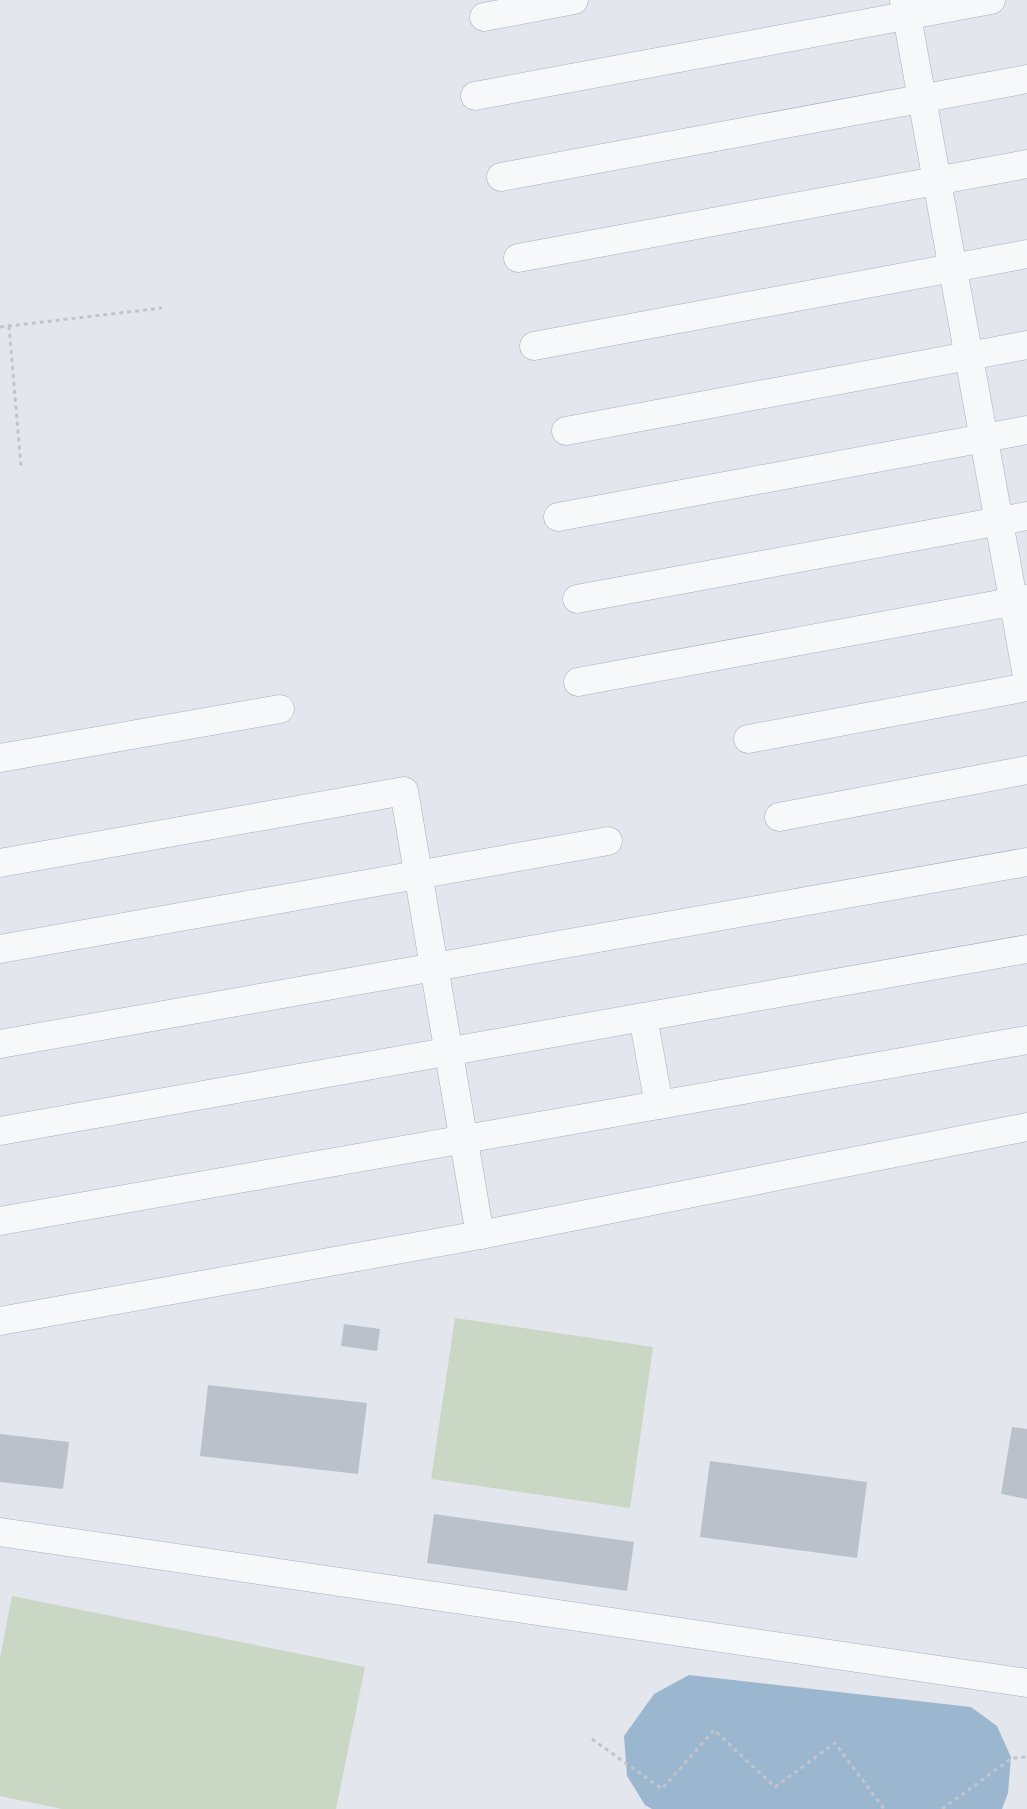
<svg xmlns="http://www.w3.org/2000/svg" width="1027" height="1809" viewBox="0 0 1027 1809" font-family="Ubuntu,sans-serif">
<style>
.green{fill:#c9d7c4}
.water{fill:#9bb7d0}
.building{fill:#bac1cb}
.lines{fill:none;stroke-linecap:round;stroke-linejoin:round}
.minor-casing{stroke:#a7aeb8;stroke-width:29}
.path{stroke:#c1c5cb;stroke-width:3;stroke-dasharray:4 4;stroke-linecap:butt}
.minor{stroke:#f7f8fa;stroke-width:28}
</style>
<rect width="100%" height="100%" fill="#e3e7ed"/>
<g class="green">
<path d="M455 1318 653 1347 630 1508 431 1479Z"/>
<path d="M12 1596 365 1667 336 1809H62L0 1796V1658Z"/>
</g>
<path class="water" d="M689 1675 971 1707 997 1726 1011 1757 1008 1793 1002 1809H652L645 1805 627 1776 624 1736 654 1694Z"/>
<g class="building">
<path d="M344 1324 380 1329 377 1351 341 1346Z"/>
<path d="M208 1385 367 1403 358 1474 200 1456Z"/>
<path d="M1012 1427 1027 1429V1499L1001 1494Z"/>
<path d="M0 1434 69 1442 63 1489 0 1482Z"/>
<path d="M710 1461 867 1482 857 1558 700 1537Z"/>
<path d="M434 1514 634 1542 627 1591 427 1563Z"/>
</g>
<g class="lines">
<defs>
<g id="minor">
<path d="M904 0 1027 676"/>
<path d="M484 17 574 0"/>
<path d="M475 96 991 0"/>
<path d="M501 177 1027 79"/>
<path d="M518 258 1027 164"/>
<path d="M534 346 1027 254"/>
<path d="M566 431 1027 345"/>
<path d="M558 517 1027 430"/>
<path d="M577 599 1027 516"/>
<path d="M578 682 1027 599"/>
<path d="M748 739 1027 687"/>
<path d="M0 758 280 709"/>
<path d="M779 817 1027 770"/>
<path d="M0 863 404 791 480 1235"/>
<path d="M0 949 608 841"/>
<path d="M643 1017 659 1105"/>
<path d="M0 1044 1027 862"/>
<path d="M0 1131 1027 949"/>
<path d="M0 1221 1027 1040"/>
<path d="M0 1321 480 1235 1027 1127"/>
<path d="M0 1532 1027 1683"/>
</g>
</defs>
<use href="#minor" class="minor-casing"/>
<g class="path">
<path d="M9 326 21 466"/>
<path d="M0 327 162 308"/>
<path d="M592 1739 662 1789 714 1730 775 1787 835 1743 884 1809"/>
<path d="M942 1809 1012 1758 1027 1757"/>
</g>
<use href="#minor" class="minor"/>
</g>
</svg>
